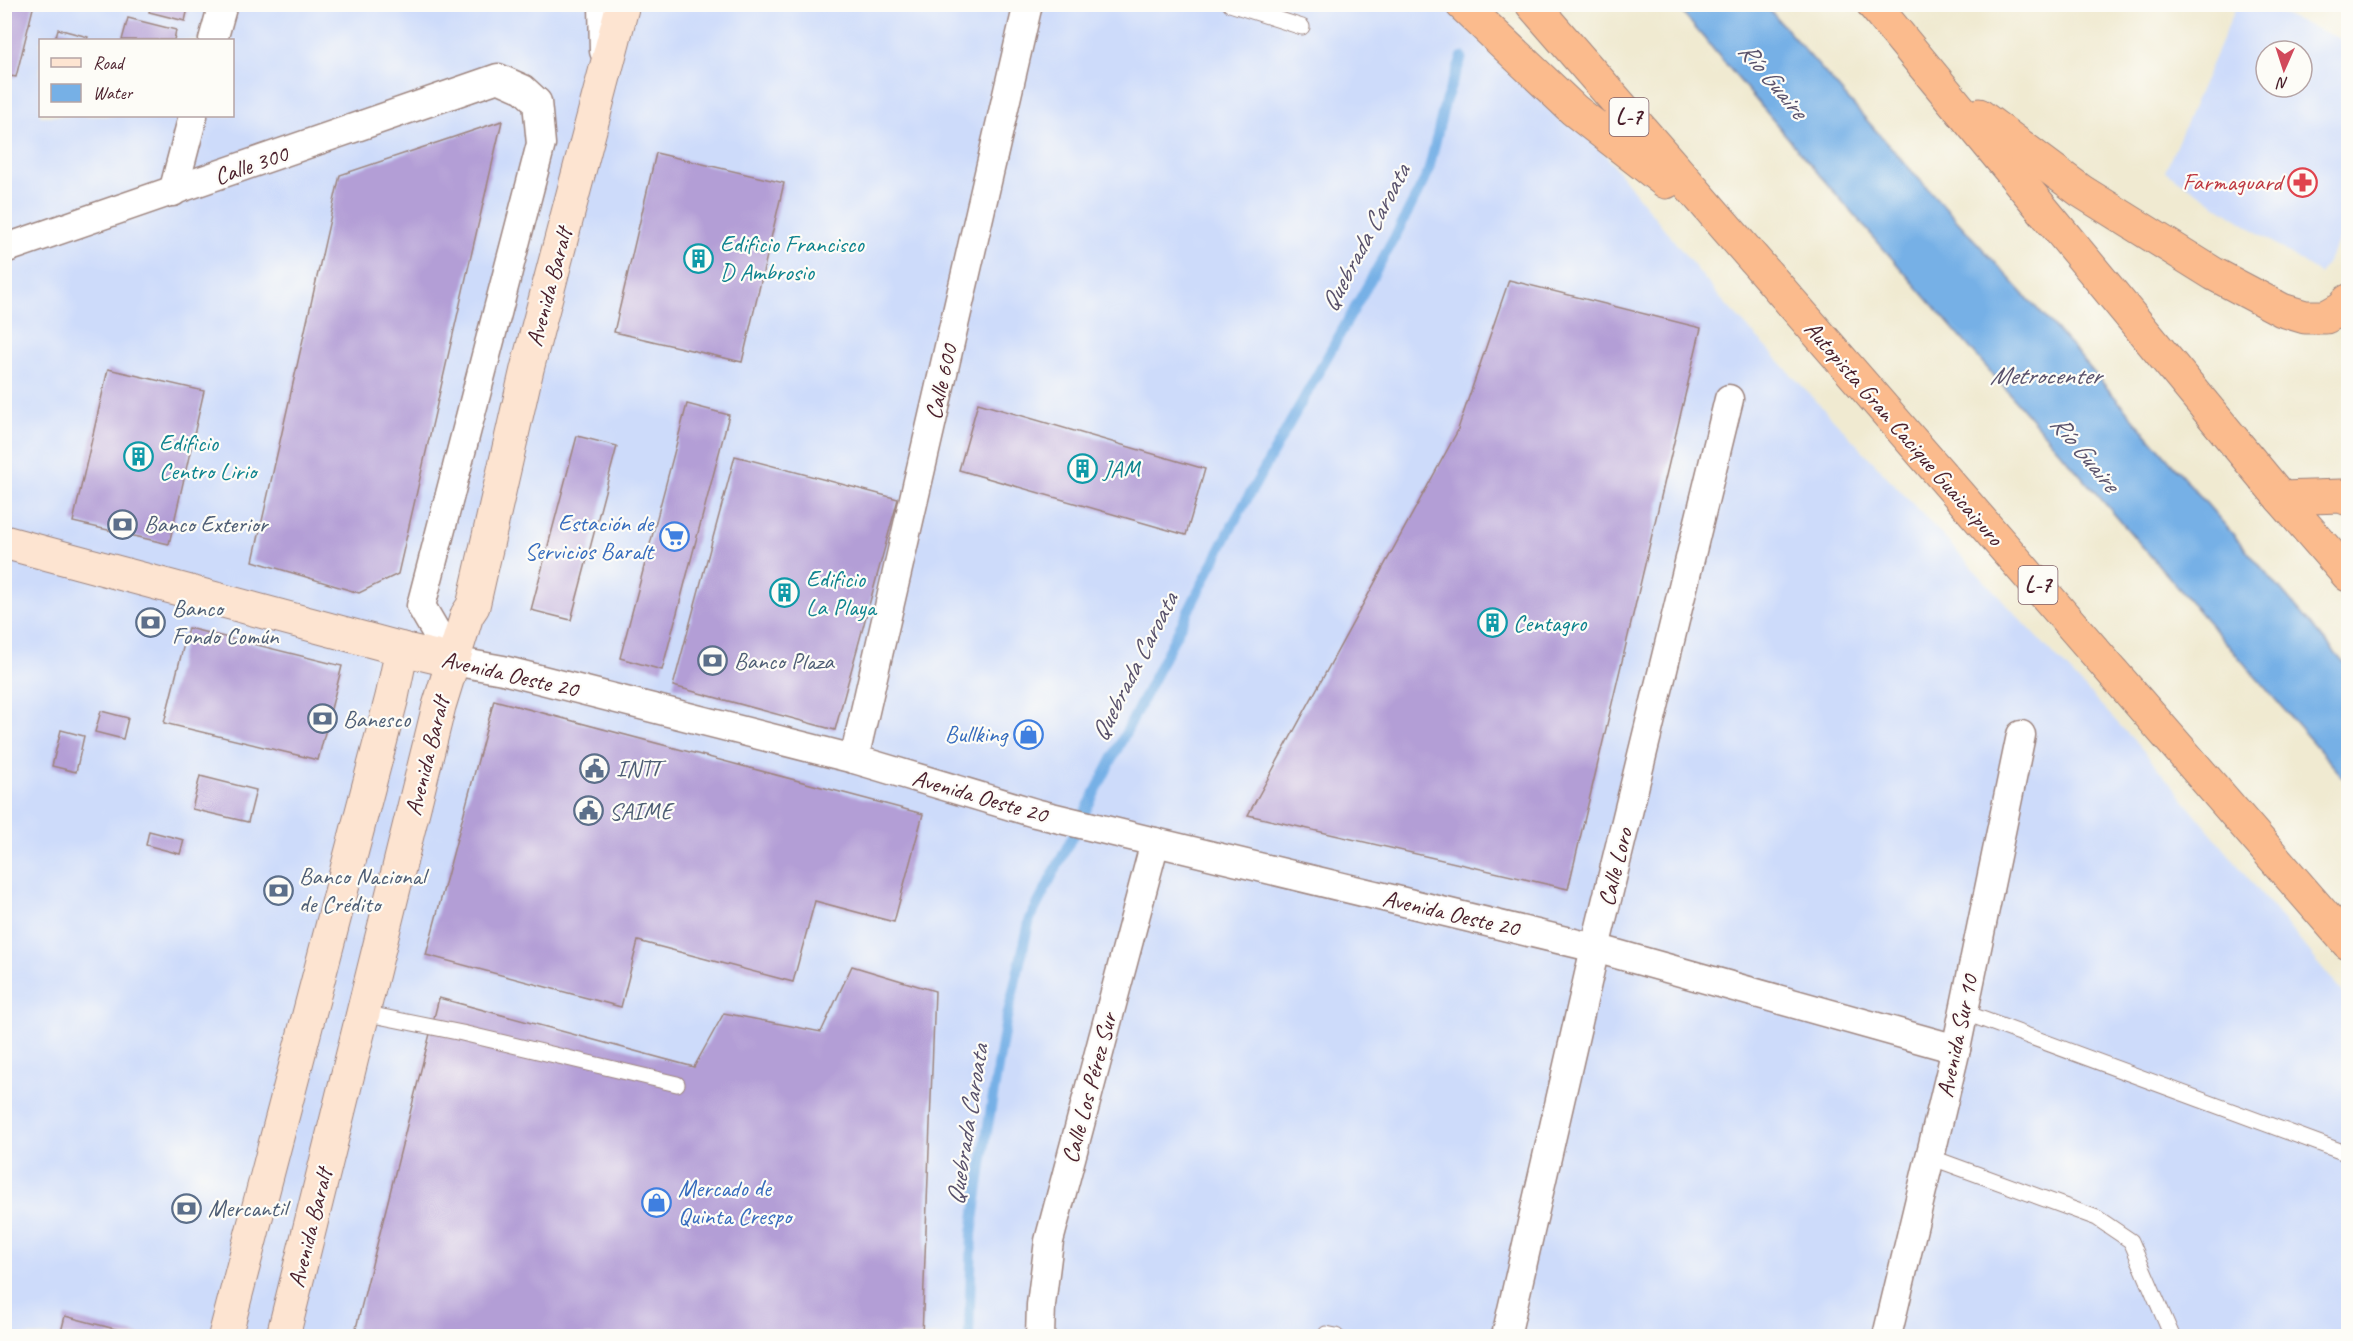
<svg xmlns="http://www.w3.org/2000/svg" width="2353" height="1341" viewBox="0 0 2353 1341" font-family="Caveat,sans-serif">
<style>
.built{fill:#cddbfa;fill-rule:evenodd}
.water{fill:#76b0e6;stroke:#606888;stroke-width:1.5}
.lines{fill:none;stroke-linecap:round;stroke-linejoin:round}
.stream{stroke:#76b0e6;stroke-width:10}
.building{fill:#b39ed6}
.lane-casing{stroke:#9d847e;stroke-width:17}
.street-casing{stroke:#9d847e;stroke-width:31}
.secondary-casing{stroke:#9d847e;stroke-width:35}
.highway-casing{stroke:#9d847e;stroke-width:35}
.lane{stroke:#fff;stroke-width:15}
.street{stroke:#fff;stroke-width:28}
.secondary{stroke:#fde4d1;stroke-width:33}
.highway{stroke:#fbbb8d;stroke-width:33}
.labels{text-anchor:middle;dominant-baseline:central;stroke-width:4.5;stroke-linejoin:round;paint-order:stroke}
.shield{fill:#fdfcf7;stroke:#806168;stroke-width:1.5}
.shield-label{font-size:22px;font-weight:bold;fill:#4a1f2b}
.street-label{font-size:24px;fill:#4a1f2b;stroke:#fdfcf7}
.health-label{font-size:24px;fill:#be3a42;stroke:#fdfcf7;text-anchor:end}
.culture-label{font-size:24px;fill:#0d838f;stroke:#fdfcf7;text-anchor:start}
.shop-label{font-size:24px;fill:#366cbe;stroke:#fdfcf7;text-anchor:end}
.service-label{font-size:24px;fill:#4e5e75;stroke:#fdfcf7;text-anchor:start}
.water-label{font-size:26px;font-style:italic;fill:#59526c;stroke:#fdfcf7}
</style>
<rect width="100%" height="100%" fill="#fdfcf7"/>
<filter id="ink" filterUnits="userSpaceOnUse"><feTurbulence type="fractalNoise" baseFrequency=".0167" numOctaves="2"/><feDisplacementMap in="SourceGraphic" scale="12" xChannelSelector="R" yChannelSelector="G"/><feConvolveMatrix kernelMatrix="1 2 1 2 8 2 1 2 1" color-interpolation-filters="sRGB"/></filter>
<filter id="wash" filterUnits="userSpaceOnUse"><feTurbulence type="fractalNoise" baseFrequency=".008" numOctaves="4" result="noise"/><feDisplacementMap in="SourceGraphic" scale="24" xChannelSelector="R" yChannelSelector="G"/><feGaussianBlur stdDeviation="1.35" result="paint"/><feColorMatrix in="noise" values="0 0 0 0 0 0 0 0 0 0 0 0 0 0 0 0 0 1.4 0 .05"/><feComposite in="paint" operator="in"/></filter>
<g filter="url(#wash)">
<rect width="100%" height="100%" fill="#f0ead1"/>
<g class="built">
<path d="M5 5H1485L1719 297 2142 749 2348 999V1336H5ZM40 40H232V116H40Z"/>
<path d="M2237 5H2261L2348 42V225L2320 274 2165 171ZM2266 51H2302V87H2266Z"/>
</g>
<path class="water" d="M1676 5H1765L1909 168 2071 346 2348 668V783L1816 171Z"/>
<g class="lines">
<path class="stream" d="M969 1336 972 1234 985 1143 1005 1026 1030 919 1233 524 1397 233 1428 173 1445 102 1462 57"/>
</g>
<g id="blocks">
<g class="building">
<path d="M4 4H34L16 77 4 75Z"/>
<path d="M151 4H189L185 21 149 12Z"/>
<path d="M128 18 176 30 174 40H122Z"/>
<path d="M58 29 88 37 87 40H55Z"/>
<path d="M502 121 398 574 359 593 253 561 340 175Z"/>
<path d="M656 153 784 183 742 362 614 332Z"/>
<path d="M1509 280 1701 328 1568 889 1248 815 1457 432Z"/>
<path d="M108 369 204 391 169 544 73 522Z"/>
<path d="M978 403 1205 469 1186 535 959 470Z"/>
<path d="M687 404 729 415 662 670 620 658Z"/>
<path d="M577 436 617 446 571 620 531 610Z"/>
<path d="M735 456 898 499 835 730 673 686Z"/>
<path d="M188 628 342 666 318 760 164 723Z"/>
<path d="M494 700 923 814 894 922 815 901 793 982 638 941 621 1007 426 955Z"/>
<path d="M101 711 128 718 123 739 95 732Z"/>
<path d="M61 730 84 736 76 772 52 766Z"/>
<path d="M200 776 256 790 248 822 192 809Z"/>
<path d="M149 831 184 840 180 854 146 845Z"/>
<path d="M852 966 935 991 922 1336H354L439 998 694 1067 724 1013 821 1032Z"/>
<path d="M65 1316 142 1336H60Z"/>
</g>
</g>
</g>
<g filter="url(#ink)">
<use href="#blocks" fill-opacity="0" stroke="#9d847e" stroke-width="1.5"/>
<g class="lines">
<defs>
<g id="lane">
<path d="M1230 4 1302 27"/>
<path d="M1963 1012 2348 1154"/>
<path d="M363 1013 462 1033 677 1084"/>
<path d="M1930 1157 2097 1218 2131 1241 2172 1336"/>
<path d="M1326 1334 1336 1336"/>
</g>
<g id="street">
<path d="M603 4 604 51"/>
<path d="M213 40 223 4"/>
<path d="M173 192 193 116"/>
<path d="M4 249 498 78 523 89 537 102 541 144 421 606 453 661 503 670 854 759 1035 813 1595 948 1956 1049"/>
<path d="M854 759 1028 4"/>
<path d="M1040 1336 1041 1305 1049 1241 1155 842"/>
<path d="M1506 1336 1595 948 1729 399"/>
<path d="M1887 1336 1956 1049 2021 735"/>
</g>
<g id="secondary">
<path d="M4 542 402 649 453 661"/>
<path d="M225 1336 392 697 402 649"/>
<path d="M283 1336 439 706 467 615 473 606 527 369 623 4"/>
</g>
<g id="highway">
<path d="M1462 4 1574 110 1666 182"/>
<path d="M1532 4 2348 943"/>
<path d="M1873 4 2281 498 2348 575"/>
<path d="M1979 115 2081 191 2214 274 2282 310 2305 317H2326L2342 308 2348 301"/>
<path d="M2281 498 2341 496 2348 499"/>
</g>
</defs>
<use href="#lane" class="lane-casing"/>
<use href="#street" class="street-casing"/>
<use href="#secondary" class="secondary-casing"/>
<use href="#highway" class="highway-casing"/>
<use href="#lane" class="lane"/>
<use href="#street" class="street"/>
<use href="#secondary" class="secondary"/>
<use href="#highway" class="highway"/>
</g>
</g>
<defs>
<symbol id="pharmacy-ring" viewBox="-11 -11 22 22"><circle r="9.5" fill="#fdfcf7" stroke="#e0444e" stroke-width="1.5"/><path d="M-2-6h4v4h4v4h-4v4h-4v-4h-4v-4h4Z" fill="#e0444e"/></symbol>
<symbol id="building-ring" viewBox="-11 -11 22 22"><circle r="9.5" fill="#fdfcf7" stroke="#0f9aa8" stroke-width="1.5"/><path d="M-4-6H4V6H1V3H-1V6H-4ZM-2.5-4.3h1.7v1.8h-1.7ZM.8-4.3h1.7v1.8H.8ZM-2.5-1h1.7V.8h-1.7ZM.8-1h1.7V.8H.8Z" fill="#0f9aa8"/></symbol>
<symbol id="bank-ring" viewBox="-11 -11 22 22"><circle r="9.5" fill="#fdfcf7" stroke="#5c6f8a" stroke-width="1.5"/><path d="M-6-4H6V4H-6ZM0-2.3a2.3 2.3 0 1 0 0 4.6a2.3 2.3 0 1 0 0-4.6Z" fill="#5c6f8a"/></symbol>
<symbol id="supermarket-ring" viewBox="-11 -11 22 22"><circle r="9.5" fill="#fdfcf7" stroke="#3f7fe0" stroke-width="1.5"/><path d="M-6-5.5h2.5l.6 2H6L4.5 2H-2.5L-4.4-4H-6ZM-1.5 3.2a1.3 1.3 0 1 0 .1 0ZM3 3.2a1.3 1.3 0 1 0 .1 0Z" fill="#3f7fe0"/></symbol>
<symbol id="shop-ring" viewBox="-11 -11 22 22"><circle r="9.5" fill="#fdfcf7" stroke="#3f7fe0" stroke-width="1.5"/><path d="M-5-2.5h2.3a2.7 3.5 0 0 1 5.4 0H5L5.5 6h-11ZM-1.5-2.5h3a1.5 2.3 0 0 0-3 0Z" fill="#3f7fe0"/></symbol>
<symbol id="civic-ring" viewBox="-11 -11 22 22"><circle r="9.5" fill="#fdfcf7" stroke="#5c6f8a" stroke-width="1.5"/><path d="M-.6-6.5H3V-4.5H.6V-3L4-1V1h2V6H-6V1h2V-1L-.6-3ZM-1.2 2.5V6h2.4V2.5Z" fill="#5c6f8a"/></symbol>
</defs>
<g fill-rule="evenodd">
<use href="#pharmacy-ring" x="2286" y="166" width="33" height="33"/>
<use href="#building-ring" x="682" y="242" width="33" height="33"/>
<use href="#building-ring" x="122" y="440" width="33" height="33"/>
<use href="#building-ring" x="1066" y="452" width="33" height="33"/>
<use href="#bank-ring" x="106" y="508" width="33" height="33"/>
<use href="#supermarket-ring" x="658" y="520" width="33" height="33"/>
<use href="#building-ring" x="768" y="576" width="33" height="33"/>
<use href="#bank-ring" x="134" y="606" width="33" height="33"/>
<use href="#building-ring" x="1476" y="606" width="33" height="33"/>
<use href="#bank-ring" x="696" y="644" width="33" height="33"/>
<use href="#bank-ring" x="306" y="702" width="33" height="33"/>
<use href="#shop-ring" x="1012" y="718" width="33" height="33"/>
<use href="#civic-ring" x="578" y="752" width="33" height="33"/>
<use href="#civic-ring" x="572" y="794" width="33" height="33"/>
<use href="#bank-ring" x="262" y="874" width="33" height="33"/>
<use href="#shop-ring" x="640" y="1186" width="33" height="33"/>
<use href="#bank-ring" x="170" y="1192" width="33" height="33"/>
</g>
<g class="labels">
<g class="shield">
<rect x="1609.5" y="98" width="39" height="38" rx="4.5"/>
<rect x="2018.5" y="566" width="39" height="38" rx="4.5"/>
</g>
<g class="shield-label">
<text x="1629" y="117">L-7</text>
<text x="2038" y="585">L-7</text>
</g>
<g class="street-label">
<text transform="translate(251 165) rotate(-19)">Calle 300</text>
<text transform="translate(549 287) rotate(-75)">Avenida Baralt</text>
<text transform="translate(941 382) rotate(-77)">Calle 600</text>
<text transform="translate(1904 433) rotate(49)">Autopista Gran Cacique Guaicaipuro</text>
<text transform="translate(510 674) rotate(13)">Avenida Oeste 20</text>
<text transform="translate(427 756) rotate(-76)">Avenida Baralt</text>
<text transform="translate(980 796) rotate(16)">Avenida Oeste 20</text>
<text transform="translate(1615 867) rotate(-76)">Calle Loro</text>
<text transform="translate(1451 913) rotate(13)">Avenida Oeste 20</text>
<text transform="translate(1957 1036) rotate(-78)">Avenida Sur 10</text>
<text transform="translate(1089 1088) rotate(-75)">Calle Los Pérez Sur</text>
<text transform="translate(310 1228) rotate(-76)">Avenida Baralt</text>
</g>
<g class="health-label">
<text x="2282" y="182">Farmaguard</text>
</g>
<g class="culture-label">
<text x="720" y="244">Edificio Francisco<tspan x="720" dy="28">D Ambrosio</tspan></text>
<text x="159" y="443">Edificio<tspan x="159" dy="28">Centro Lirio</tspan></text>
<text x="1103" y="469">JAM</text>
<text x="806" y="579">Edificio<tspan x="806" dy="28">La Playa</tspan></text>
<text x="1513" y="623">Centagro</text>
</g>
<g class="shop-label">
<text x="653" y="523">Estación de<tspan x="653" dy="28">Servicios Baralt</tspan></text>
<text x="1007" y="734">Bullking</text>
<text x="678" y="1188" text-anchor="start">Mercado de<tspan x="678" dy="28">Quinta Crespo</tspan></text>
</g>
<g class="service-label">
<text x="144" y="524">Banco Exterior</text>
<text x="172" y="608">Banco<tspan x="172" dy="28">Fondo Común</tspan></text>
<text x="734" y="661">Banco Plaza</text>
<text x="343" y="719">Banesco</text>
<text x="616" y="769">INTT</text>
<text x="609" y="811">SAIME</text>
<text x="299" y="876">Banco Nacional<tspan x="299" dy="28">de Crédito</tspan></text>
<text x="208" y="1208">Mercantil</text>
</g>
<g class="water-label">
<text transform="translate(1773 80) rotate(50)">Río Guaire</text>
<text transform="translate(1365 238) rotate(-62)">Quebrada Caroata</text>
<text x="2045" y="375">Metrocenter</text>
<text transform="translate(2085 453) rotate(50)">Río Guaire</text>
<text transform="translate(1134 667) rotate(-63)">Quebrada Caroata</text>
<text transform="translate(967 1125) rotate(-81)">Quebrada Caroata</text>
</g>
</g>
<rect width="2353" height="1341" fill="none" stroke="#fdfcf7" stroke-width="24"/>
<rect x="39" y="39" width="195" height="78" fill="#fdfcf7" stroke="#b5a4a5" stroke-width="1.5"/>
<rect x="51" y="58" width="30" height="9" fill="#fde4d1" stroke="#b5a4a5" stroke-width="1.5"/>
<text x="93" y="69" font-size="18" fill="#4a1f2b">Road</text>
<rect x="51" y="84" width="30" height="18" fill="#76b0e6" stroke="#b5a4a5" stroke-width="1.5"/>
<text x="93" y="99" font-size="18" fill="#4a1f2b">Water</text>
<g transform="translate(2284 69) rotate(183)"><circle r="28" fill="#fdfcf7" stroke="#b5a4a5" stroke-width="1.5"/>
<path d="M0-4.5L10 22L0 15L-10 22Z" fill="#d1495b"/>
<text y="-9" font-size="16" font-weight="bold" text-anchor="middle" fill="#4a1f2b">N</text>
</g>
</svg>
